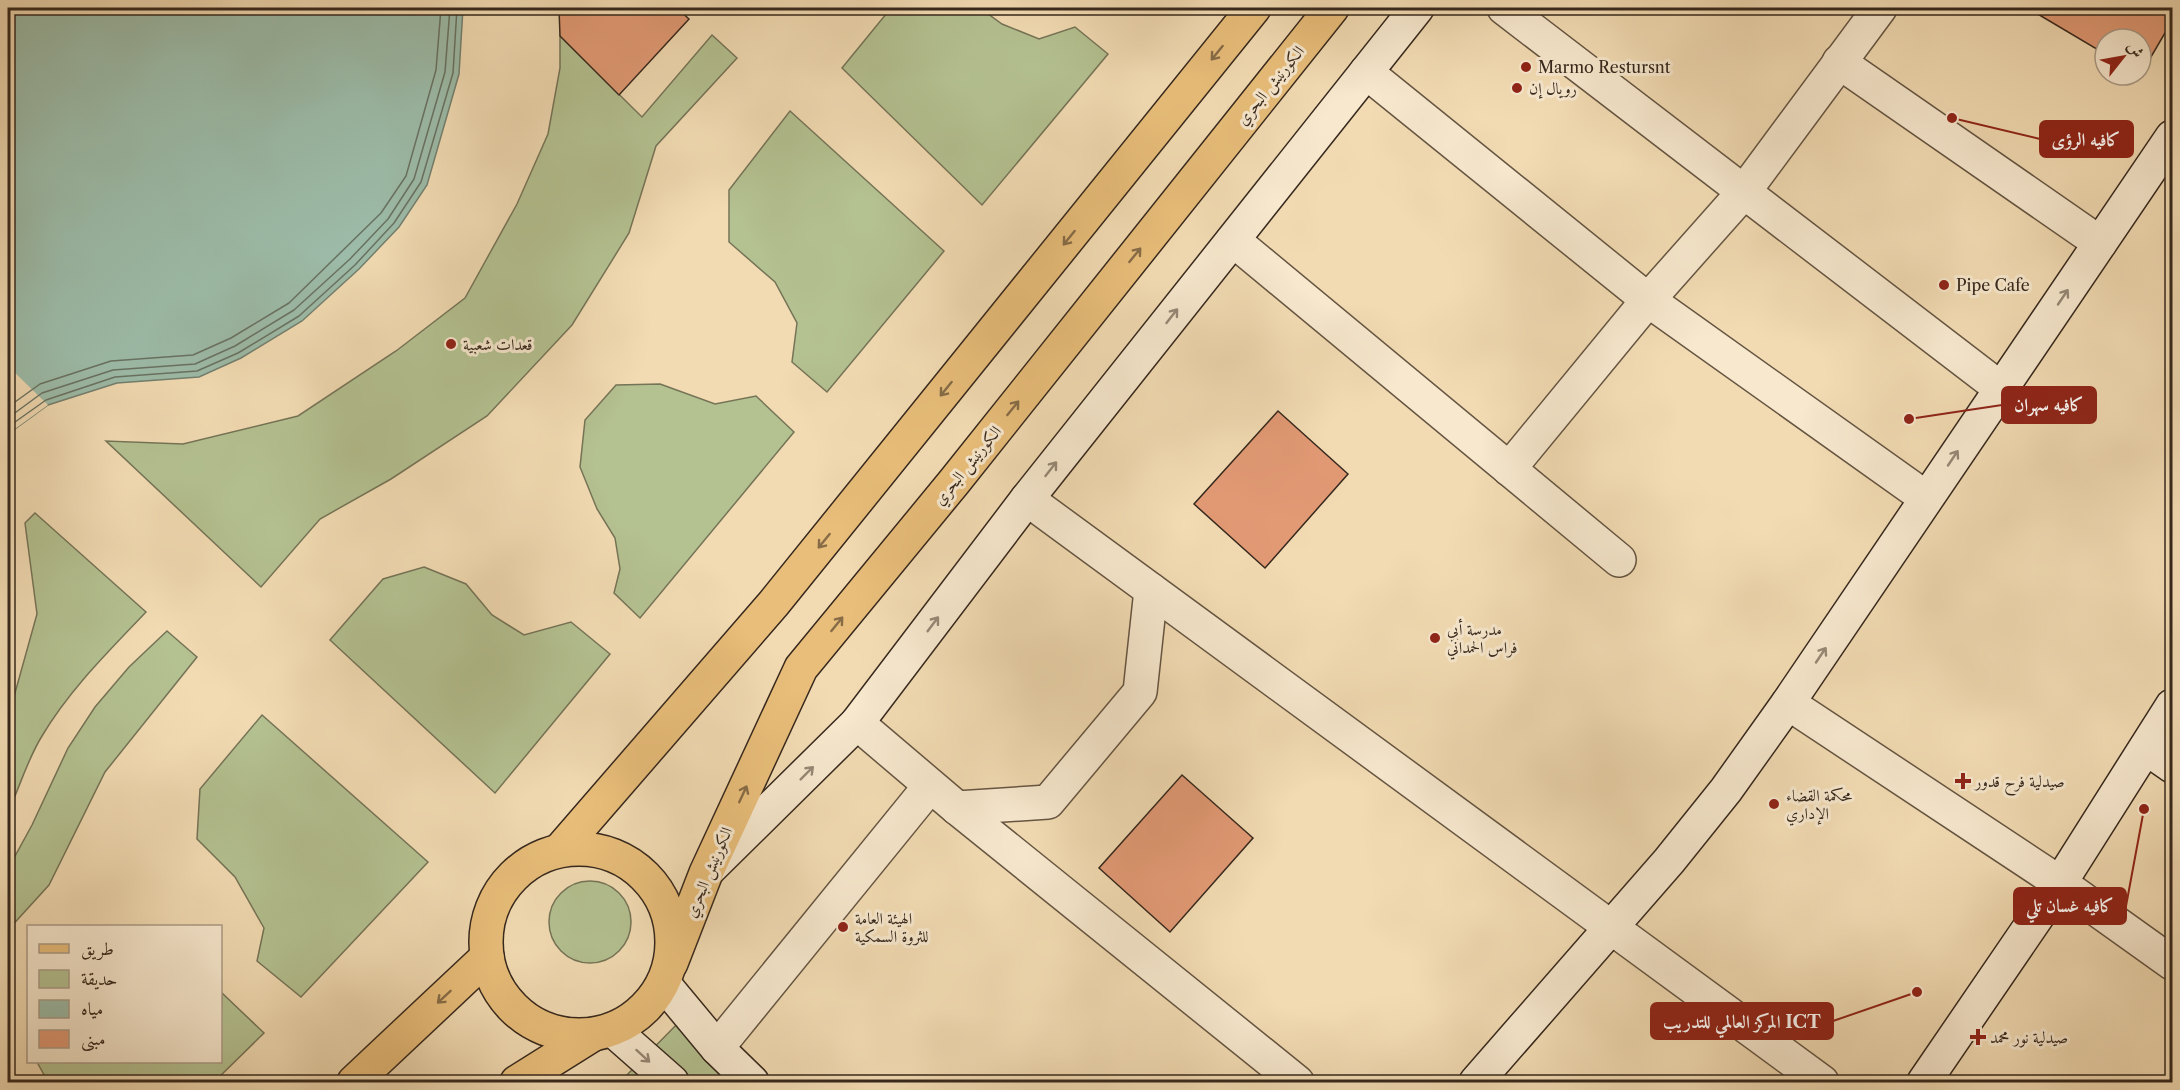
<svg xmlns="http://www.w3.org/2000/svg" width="2180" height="1090" viewBox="0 0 2180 1090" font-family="'Libre Caslon Text',Amiri,serif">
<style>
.green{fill:#b4c191;stroke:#757457;stroke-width:1.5}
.water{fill:#9cbba8;stroke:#738070;stroke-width:1.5}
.pier{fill:#f2dbb3}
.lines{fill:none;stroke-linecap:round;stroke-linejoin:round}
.shore{stroke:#697262;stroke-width:1.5}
.building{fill:#e29a75;stroke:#36281d;stroke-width:1.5}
.street-casing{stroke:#655542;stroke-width:36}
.secondary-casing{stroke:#36281d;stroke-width:36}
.primary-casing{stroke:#36281d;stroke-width:36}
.street{stroke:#f7e8ce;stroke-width:33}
.secondary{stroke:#f7e8ce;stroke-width:33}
.primary{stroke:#e9be7a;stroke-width:33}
.oneway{stroke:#876c47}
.oneway2{stroke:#968876}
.poi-dot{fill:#8f2418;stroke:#f7e8ce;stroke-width:2}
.labels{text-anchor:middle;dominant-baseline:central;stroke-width:6;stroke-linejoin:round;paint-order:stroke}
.poi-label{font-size:16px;fill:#36281d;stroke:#f7e8ce;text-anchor:start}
.street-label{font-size:16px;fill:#36281d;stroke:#f7e8ce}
.leader{fill:none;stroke:#8f2418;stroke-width:2}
.callout-dot{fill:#8f2418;stroke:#f7e8ce;stroke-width:2}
.callout{fill:#8f2418;stroke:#8f2418;stroke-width:2}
.callout-label{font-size:18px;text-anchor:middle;font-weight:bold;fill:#fff}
</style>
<rect width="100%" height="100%" fill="#f2dbb3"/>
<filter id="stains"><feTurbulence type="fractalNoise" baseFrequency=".00333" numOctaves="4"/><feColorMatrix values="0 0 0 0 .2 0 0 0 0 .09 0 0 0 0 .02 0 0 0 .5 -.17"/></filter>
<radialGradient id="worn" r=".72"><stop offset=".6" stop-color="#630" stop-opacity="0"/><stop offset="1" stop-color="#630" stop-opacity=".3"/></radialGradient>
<g class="green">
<path d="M891 8H980L1002 24 1039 39 1075 27 1108 54 982 205 842 68Z"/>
<path d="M712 35 737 58 656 146 629 233 572 325 487 416 391 479 320 519 261 587 106 441 183 444 298 416 396 351 465 298 517 204 548 134 560 68V36L642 117Z"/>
<path d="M790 111 944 251 827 392 792 362 797 323 775 282 729 242V190Z"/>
<path d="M660 384 715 404 756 396 794 432 640 618 614 593 620 569 615 538 597 509 580 467 585 420 616 385Z"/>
<path d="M35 513 146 612C109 651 70 689 42 736 27 760 20 787 8 812V718L37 614 25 523Z"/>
<path d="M424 567 466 584 492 615 524 635 571 622 610 654 495 793 330 640 383 579Z"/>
<path d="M167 631 197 657 105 772 49 885 8 930V869L32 825 68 748 95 707 129 667Z"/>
<path d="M262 715 428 862 301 997 257 961 264 928 235 877 197 839 200 789Z"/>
<circle cx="590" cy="922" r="41"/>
<path d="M222 993 264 1033 214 1082H48L37 1062H220Z"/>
<path d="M687 1014 752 1082H620Z"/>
</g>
<path class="water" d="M8 8H463L459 74 427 185 399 227 359 269 302 321 241 358 199 377 117 383 48 405 8 434Z"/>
<path class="pier" d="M8 366 48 405 8 434Z"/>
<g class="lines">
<g class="shore">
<path d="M8 407 40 384 111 361 193 355 231 338 289 303 381 213 406 176 436 70 441 8"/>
<path d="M8 418 42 393 113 370 195 364 235 346 294 310 350 259 388 219 414 179 445 72 450 8"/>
<path d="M8 427 46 400 115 377 197 371 238 353 299 316 355 265 394 223 421 182 453 73 457 8"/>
</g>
</g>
<g class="building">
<path d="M559 8H677L689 19 619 95 560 36Z"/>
<path d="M2040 8H2172V21L2141 74V39H2105V54L2036 13Z"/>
<path d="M1278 411 1348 474 1265 568 1194 504Z"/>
<path d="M1182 775 1253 838 1170 932 1099 868Z"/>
</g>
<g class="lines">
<defs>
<g id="street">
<path d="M1504 8 2000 388"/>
<path d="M1839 62 2100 243"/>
<path d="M1366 72 1648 300 1926 498"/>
<path d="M1233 240 1619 560"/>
<path d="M1509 469 1648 300 1743 193 1880 8"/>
<path d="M1027 499 1822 1082"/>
<path d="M1788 703 2060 883 2172 963"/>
<path d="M857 723 957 808 1297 1082"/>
<path d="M957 808 1048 802 1140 692 1151 590"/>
<path d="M717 1048 930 786"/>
</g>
<g id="secondary">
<path d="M2146 748 2172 766"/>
<path d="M709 869 857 723 1027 499 1417 8"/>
<path d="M663 983 717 1048 752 1082"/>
<path d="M613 1030 672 1082"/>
<path d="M1476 1082 1669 861 1726 790 1788 703 2172 137"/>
<path d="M1924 1082 2060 883 2172 706"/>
</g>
<g id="primary">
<circle cx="579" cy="942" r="93"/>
<path d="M560 850 774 603 1254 8"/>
<path d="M671 963 706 873 801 668 954 482 1332 8"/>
<path d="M354 1082 487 957"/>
<path d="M517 1082 592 1035"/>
</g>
</defs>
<use href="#street" class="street-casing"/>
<use href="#secondary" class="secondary-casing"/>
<use href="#primary" class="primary-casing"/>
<use href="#street" class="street"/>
<use href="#secondary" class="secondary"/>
<use href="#primary" class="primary"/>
</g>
<defs><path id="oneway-shaft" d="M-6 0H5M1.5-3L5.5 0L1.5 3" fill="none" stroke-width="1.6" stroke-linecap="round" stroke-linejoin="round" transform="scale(1.5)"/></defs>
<g class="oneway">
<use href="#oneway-shaft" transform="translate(1217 53) rotate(129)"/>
<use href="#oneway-shaft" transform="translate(1069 238) rotate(129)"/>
<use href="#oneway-shaft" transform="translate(1135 255) rotate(-51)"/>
<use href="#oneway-shaft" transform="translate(946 389) rotate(129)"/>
<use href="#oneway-shaft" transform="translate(1013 408) rotate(-51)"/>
<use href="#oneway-shaft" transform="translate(824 541) rotate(129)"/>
<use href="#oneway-shaft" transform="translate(837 624) rotate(-51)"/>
<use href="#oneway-shaft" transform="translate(743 794) rotate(-65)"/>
<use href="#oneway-shaft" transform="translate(444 997) rotate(137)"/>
</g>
<g class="oneway2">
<use href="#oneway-shaft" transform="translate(2063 297) rotate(-56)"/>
<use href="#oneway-shaft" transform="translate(1172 316) rotate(-52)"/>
<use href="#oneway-shaft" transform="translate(1953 458) rotate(-56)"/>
<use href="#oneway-shaft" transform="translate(1051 469) rotate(-52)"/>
<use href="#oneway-shaft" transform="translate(933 624) rotate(-53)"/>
<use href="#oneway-shaft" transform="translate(1821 655) rotate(-56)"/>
<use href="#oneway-shaft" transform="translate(807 773) rotate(-45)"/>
<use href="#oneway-shaft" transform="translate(643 1056) rotate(42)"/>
</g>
<g class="poi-dot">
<circle cx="1526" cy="67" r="6"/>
<circle cx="1517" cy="88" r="6"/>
<circle cx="1944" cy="285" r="6"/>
<circle cx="451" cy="344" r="6"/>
<circle cx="1435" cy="638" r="6"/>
<path d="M1960 772h6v6h6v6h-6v6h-6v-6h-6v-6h6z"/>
<circle cx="1774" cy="804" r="6"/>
<circle cx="843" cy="927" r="6"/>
<path d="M1975 1028h6v6h6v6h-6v6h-6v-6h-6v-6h6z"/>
</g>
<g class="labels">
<g class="poi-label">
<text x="1538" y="67">Marmo Restursnt</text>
<text x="1529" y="88">رويال إن</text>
<text x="1956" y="285">Pipe Cafe</text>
<text x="463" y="344">قعدات شعبية</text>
<text x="1447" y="629">مدرسة أبي<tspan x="1447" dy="18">فراس الحمداني</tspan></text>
<text x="1975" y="781">صيدلية فرح قدور</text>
<text x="1786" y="795">محكمة القضاء<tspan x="1786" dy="18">الإداري</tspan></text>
<text x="855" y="918">الهيئة العامة<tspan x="855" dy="18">للثروة السمكية</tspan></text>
<text x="1990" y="1037">صيدلية نور محمد</text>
</g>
<g class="street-label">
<text transform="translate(1270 85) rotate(-51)">الكورنيش البحري</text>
<text transform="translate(967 465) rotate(-51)">الكورنيش البحري</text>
<text transform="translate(708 872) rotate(-67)">الكورنيش البحري</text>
</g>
</g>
<path class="leader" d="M1952 118L2040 139M1909 419L2002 405M2144 809L2126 906M1917 992L1833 1021"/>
<g class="callout-dot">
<circle cx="1952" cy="118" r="6"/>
<circle cx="1909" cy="419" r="6"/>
<circle cx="2144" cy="809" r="6"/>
<circle cx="1917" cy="992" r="6"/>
</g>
<g class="callout">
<rect x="2040" y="121" width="93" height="36" rx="6"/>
<rect x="2002" y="387" width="94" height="36" rx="6"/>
<rect x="2014" y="888" width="112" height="36" rx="6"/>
<rect x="1651" y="1003" width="182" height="36" rx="6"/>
</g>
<g class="callout-label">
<text x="2086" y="146">كافيه الرؤى</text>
<text x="2049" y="411">كافيه سهران</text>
<text x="2070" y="912">كافيه غسان تلي</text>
<text x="1742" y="1028">المركز العالمي للتدريب ICT</text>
</g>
<rect width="2180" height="1090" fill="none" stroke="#f2dbb3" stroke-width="30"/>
<rect x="9" y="9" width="2162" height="1072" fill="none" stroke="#36281d" stroke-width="3"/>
<rect x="15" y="15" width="2150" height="1060" fill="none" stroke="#36281d" stroke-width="1.5"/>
<rect x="27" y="925" width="195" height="138" fill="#f7e8ce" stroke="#aa9b87" stroke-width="1.5"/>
<rect x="39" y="944" width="30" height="9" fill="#e9be7a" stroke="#aa9b87" stroke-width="1.5"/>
<text x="81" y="955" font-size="18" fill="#36281d">طريق</text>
<rect x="39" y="970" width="30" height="18" fill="#b4c191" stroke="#aa9b87" stroke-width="1.5"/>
<text x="81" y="985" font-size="18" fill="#36281d">حديقة</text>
<rect x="39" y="1000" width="30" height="18" fill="#9cbba8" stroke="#aa9b87" stroke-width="1.5"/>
<text x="81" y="1015" font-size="18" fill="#36281d">مياه</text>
<rect x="39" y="1030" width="30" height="18" fill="#e29a75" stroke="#aa9b87" stroke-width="1.5"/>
<text x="81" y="1045" font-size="18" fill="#36281d">مبنى</text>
<g transform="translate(2123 57) rotate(59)"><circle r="28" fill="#f7e8ce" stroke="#aa9b87" stroke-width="1.5"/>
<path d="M0-4.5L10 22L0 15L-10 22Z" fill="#8f2418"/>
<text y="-9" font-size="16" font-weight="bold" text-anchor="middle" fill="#36281d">ش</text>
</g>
<rect width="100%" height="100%" filter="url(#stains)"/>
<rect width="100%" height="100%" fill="url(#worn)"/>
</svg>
